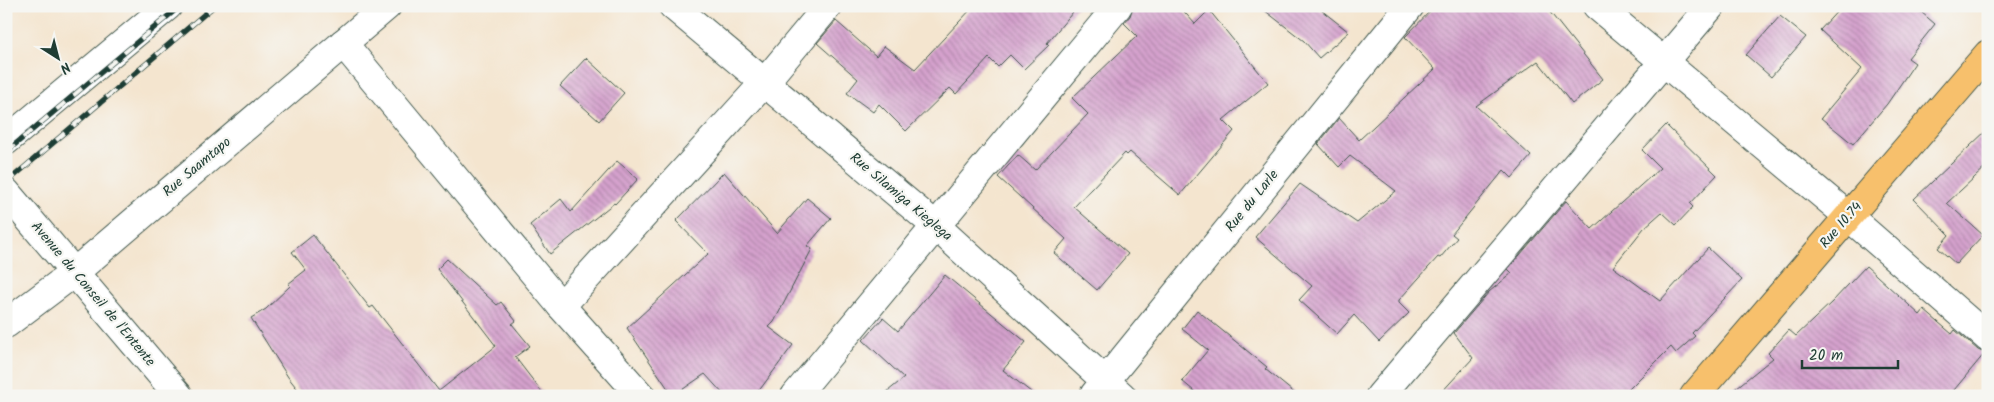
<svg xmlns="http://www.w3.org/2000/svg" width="1994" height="402" viewBox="0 0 1994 402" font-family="Kalam,sans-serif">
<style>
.building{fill:url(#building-back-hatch)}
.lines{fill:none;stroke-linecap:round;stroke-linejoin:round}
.minor-casing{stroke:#3f564b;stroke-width:30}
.major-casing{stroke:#3f564b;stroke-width:30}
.minor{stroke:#fff;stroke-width:28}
.major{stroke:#f7c06c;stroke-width:28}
.rail-casing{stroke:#1f3d34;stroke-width:5.5}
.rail{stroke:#f6f6f2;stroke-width:4;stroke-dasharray:11;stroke-linecap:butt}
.labels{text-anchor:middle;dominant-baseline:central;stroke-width:4.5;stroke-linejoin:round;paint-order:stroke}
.street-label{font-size:14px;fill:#1f3d34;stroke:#f6f6f2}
</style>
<defs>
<pattern id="building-back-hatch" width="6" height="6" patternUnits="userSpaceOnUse" patternTransform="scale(1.25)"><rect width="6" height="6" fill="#d5a1cd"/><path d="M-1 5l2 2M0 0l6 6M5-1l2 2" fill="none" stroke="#ac84a7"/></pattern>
</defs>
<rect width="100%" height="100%" fill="#f6f6f2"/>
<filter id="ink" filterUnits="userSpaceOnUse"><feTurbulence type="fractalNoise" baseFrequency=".02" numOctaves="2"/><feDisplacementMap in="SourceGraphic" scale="10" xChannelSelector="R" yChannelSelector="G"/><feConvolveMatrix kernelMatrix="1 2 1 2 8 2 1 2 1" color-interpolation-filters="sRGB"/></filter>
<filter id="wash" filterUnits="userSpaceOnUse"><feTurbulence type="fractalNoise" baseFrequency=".0096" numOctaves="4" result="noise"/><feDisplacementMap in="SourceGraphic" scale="20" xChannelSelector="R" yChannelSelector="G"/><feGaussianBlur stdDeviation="1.12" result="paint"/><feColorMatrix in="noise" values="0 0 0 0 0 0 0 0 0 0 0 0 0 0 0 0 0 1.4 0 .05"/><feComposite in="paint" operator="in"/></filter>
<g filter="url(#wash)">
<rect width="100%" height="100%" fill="#f4e5cf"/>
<g id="blocks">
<g class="building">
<path d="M974 6H1078L1047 43 1049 45 1024 69 1010 55 998 67 989 58 956 94 950 88 906 131 879 104 873 112 847 93 858 79 817 43 836 21 876 56 884 46 915 69Z"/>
<path d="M1133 6H1179L1195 24 1209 10 1268 83 1223 120 1234 131 1180 195 1130 152 1127 155 1125 153 1074 207 1128 254 1097 290 1054 253 1066 239 998 177 1018 155 1035 170 1088 114 1072 98 1137 36 1124 23 1130 16Z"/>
<path d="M1259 6H1316L1349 32 1319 58 1304 41Z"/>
<path d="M1435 6H1545L1603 79 1572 104 1538 61 1476 106 1531 156 1512 178 1504 170 1452 234 1457 238 1440 258 1438 257 1399 300V303L1409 313 1379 342 1354 315 1337 334 1299 300 1312 286 1255 237 1300 184 1357 223 1396 191 1350 156 1339 167 1318 144 1339 118 1359 140 1435 69 1405 37Z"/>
<path d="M1842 6H1914L1935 24 1908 58 1915 63 1887 104 1853 144 1821 118 1862 69 1820 30Z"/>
<path d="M1780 16 1806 37 1771 77 1746 55Z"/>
<path d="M586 58 624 93 599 121 560 86Z"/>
<path d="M1666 125 1717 175 1690 204 1693 207 1676 225 1662 212 1644 228 1613 267 1660 301 1708 248 1742 280 1692 333 1695 336 1676 353 1671 347 1622 396H1438L1473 358 1454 333 1489 292 1512 273 1508 269 1566 201 1592 229 1660 168 1642 150Z"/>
<path d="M1988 129V165L1947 203 1983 235 1956 264 1938 248 1949 235 1914 199Z"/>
<path d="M617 161 638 179 615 204 614 203 550 254 530 225 561 199 571 212Z"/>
<path d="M724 172 777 233 807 198 831 218 807 246 812 249 774 322 769 327 793 345 761 388 752 396H725L705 374 673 396 627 328 708 254 676 221Z"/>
<path d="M313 235 370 308 373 306 439 391 496 346 437 269 447 259 497 305 501 302 516 321 512 324 530 346 515 357 545 396H303L288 377 251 318 266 309 290 286 288 284 306 270 292 252Z"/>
<path d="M1866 266 1920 315 1924 310 1952 334 1955 330 1978 350 1985 353 1949 396H1726L1773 358 1768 353 1789 330 1796 336 1832 302Z"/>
<path d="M945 275 1026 342 1003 370 1036 396H882L904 378 863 340 883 318 898 331Z"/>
<path d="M1197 310 1267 367 1265 369 1298 396H1200L1182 381 1208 350 1182 329Z"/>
</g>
</g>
</g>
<g filter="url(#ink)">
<use href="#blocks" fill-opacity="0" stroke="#3f564b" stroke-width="1"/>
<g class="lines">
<defs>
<g id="minor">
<path d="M673 6 936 226 1122 396"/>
<path d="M1597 6 1848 216 1988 338"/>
<path d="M343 43 561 306 641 396"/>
<path d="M6 141 168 6"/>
<path d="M6 192 179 396"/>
<path d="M561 306 764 83 828 6"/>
<path d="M6 324 75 272 387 6"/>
<path d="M1094 395 1410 6"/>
<path d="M795 396 1118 6"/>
<path d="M1380 396 1711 6"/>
</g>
<path id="major" d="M1694 396 1988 54"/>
</defs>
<use href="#minor" class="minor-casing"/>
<use href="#major" class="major-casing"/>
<use href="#minor" class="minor"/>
<use href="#major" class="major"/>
<defs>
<g id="rail">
<path d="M6 152 180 6"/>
<path d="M6 183 214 6"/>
</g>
</defs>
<use href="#rail" class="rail-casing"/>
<use href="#rail" class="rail"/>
</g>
</g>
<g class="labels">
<g class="street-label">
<text transform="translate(197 167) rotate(-40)">Rue Saamtapo</text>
<text transform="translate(901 197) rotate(40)">Rue Silamiga Kieglega</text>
<text transform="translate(1252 201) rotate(-51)">Rue du Larle</text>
<text transform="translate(1841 225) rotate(-49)">Rue 10.74</text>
<text transform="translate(93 294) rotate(50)">Avenue du Conseil de l'Entente</text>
</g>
</g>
<rect width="1994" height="402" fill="none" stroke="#f6f6f2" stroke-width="25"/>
<g transform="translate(58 58) rotate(144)" stroke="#f6f6f2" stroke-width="4" paint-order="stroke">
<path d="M0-4L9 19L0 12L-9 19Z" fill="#1f3d34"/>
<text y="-8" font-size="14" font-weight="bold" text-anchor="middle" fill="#1f3d34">N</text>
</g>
<path d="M1802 360v8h96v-8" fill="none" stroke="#1f3d34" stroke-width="2.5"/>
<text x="1809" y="360" font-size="15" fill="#1f3d34" stroke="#f6f6f2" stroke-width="4" paint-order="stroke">20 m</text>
</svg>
